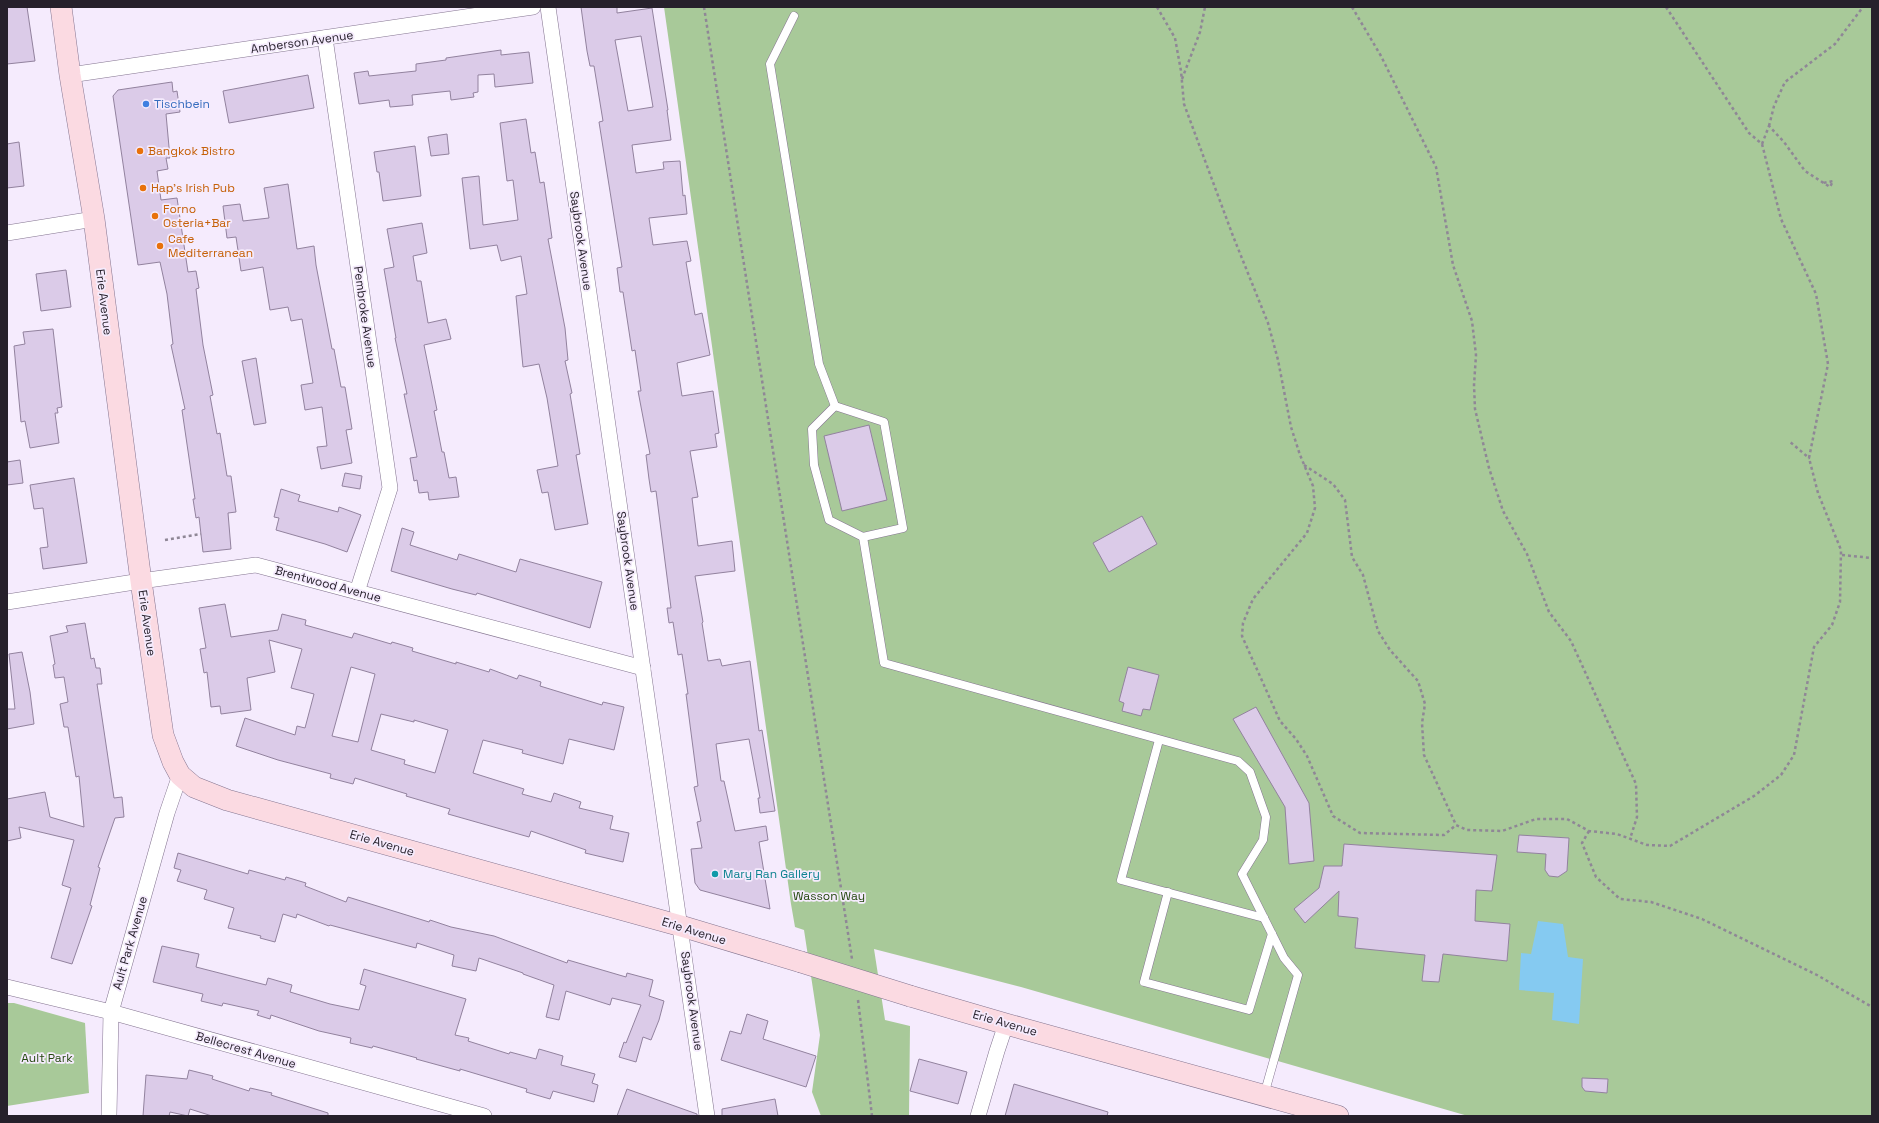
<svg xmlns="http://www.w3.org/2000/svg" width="1879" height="1123" viewBox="0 0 1879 1123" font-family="'Space Grotesk',sans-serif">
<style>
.green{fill:#a8c999}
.water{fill:#85caf1}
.building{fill:#dbcbe8;stroke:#92829e;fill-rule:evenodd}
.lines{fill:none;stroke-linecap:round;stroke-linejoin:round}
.lane-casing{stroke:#847590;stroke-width:9}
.street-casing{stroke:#847590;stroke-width:16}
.secondary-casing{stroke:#847590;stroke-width:22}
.path{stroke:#8f8796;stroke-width:2.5;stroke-dasharray:3 3;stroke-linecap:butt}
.lane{stroke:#fff;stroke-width:8}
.street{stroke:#fff;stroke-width:15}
.secondary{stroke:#fbdae2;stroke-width:21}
.secondary-bridge-casing{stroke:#847590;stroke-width:22;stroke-linecap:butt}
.secondary-bridge{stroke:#fbdae2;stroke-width:21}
.shop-dot{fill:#3f7fe0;stroke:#f5ebfd;stroke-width:1.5}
.food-dot{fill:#e8710a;stroke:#f5ebfd;stroke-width:1.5}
.culture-dot{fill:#0f9aa8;stroke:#f5ebfd;stroke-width:1.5}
.labels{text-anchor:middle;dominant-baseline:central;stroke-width:3.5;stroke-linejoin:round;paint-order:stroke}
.street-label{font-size:12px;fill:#26202b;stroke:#f5ebfd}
.shop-label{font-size:12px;fill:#366cbe;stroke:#f5ebfd;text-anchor:start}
.food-label{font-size:12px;fill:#c56008;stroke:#f5ebfd;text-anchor:start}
.culture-label{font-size:12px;fill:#0d838f;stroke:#f5ebfd;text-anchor:start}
.park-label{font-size:12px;fill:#24480e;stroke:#f5ebfd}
</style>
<rect width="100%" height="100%" fill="#f5ebfd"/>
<g class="green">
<path d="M664 7H1872V1116H1468L1021 987 874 949 885 1020 910 1026 909 1116H821L812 1092 820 1035 804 930 795 927 791 904Z"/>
<path d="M7 1003H14L85 1023 89 1093 7 1106Z"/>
</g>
<path class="water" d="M1538 921 1563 924 1568 957 1583 959 1579 1024 1552 1020 1554 993 1519 990 1521 953 1531 954Z"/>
<g class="building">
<path d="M7 7H27L35 61 7 64Z"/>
<path d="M581 7H617V13L652 8 668 110H667L671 140 632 145 636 173 664 169 663 162 680 161 683 196 685 195 687 214 649 218 653 245 687 241 691 261 686 262 695 315 702 313 710 355 677 363 682 396 713 391 719 433 715 434 717 447 690 451 698 497 692 498 698 546 732 541 735 571 695 576 703 622 702 623 708 661 720 659 722 666 750 661 759 731 762 730 775 811 760 813 758 798H760L749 739 716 744 721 781H724L735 831 766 826 768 840 759 842 770 909 700 890 695 883 691 849 702 848 697 822 701 821 694 787 698 786 686 694H688L682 654 678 655 673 622 669 623 667 608H671L656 491 651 492 649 479 646 455 650 454 638 391H641L635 350 632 351 623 292H620L617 268 622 267 599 122 603 121 594 66H590L587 51ZM641 36 653 107 628 111 615 40Z"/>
<path d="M501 50V55L529 52 533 83 495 87 494 74 478 75V92L473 93 474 97 451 100 450 91 412 95 413 105 390 107 389 100 359 104 354 73 368 71 369 76 416 71V64L446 60V58Z"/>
<path d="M308 75 314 108 229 123 223 91Z"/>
<path d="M172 82 173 92 177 91 180 112 166 114 170 158H166L168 169 157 171 161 200 177 198 188 272 196 271 199 288 196 289 203 345 213 395 210 396 217 434 220 433 227 476H231L236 512 228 513 231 549 203 552 199 517 196 518 193 499H195L182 410 185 409 171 345 173 344 167 294 160 262 138 265 113 96 118 90Z"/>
<path d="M526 119 531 153 535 152 540 183 544 182 552 238 548 239 565 328 568 360 565 361 572 393 570 394 580 454 576 455 588 524 555 530 548 492 542 493 537 470 558 466 547 398 539 364 523 367 516 296 527 294 521 256 501 261 497 245 470 249 462 178 479 176 483 225 518 220 513 180 507 181 500 123Z"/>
<path d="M447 134 449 154 431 156 428 137Z"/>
<path d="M19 142 24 186 7 188V144Z"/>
<path d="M415 146 421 196 383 201 379 172H377L374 152Z"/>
<path d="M288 184 297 249 314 246 316 265 332 349H334L341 387H345L352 429 346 430 352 463 321 469 317 447 327 446 322 407 305 410 301 385 313 383 302 319 291 321 288 307 270 310 263 267 241 271 236 237 227 238 223 206 240 204 243 221 269 218 264 188Z"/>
<path d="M422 223 427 253 413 256 417 281H421L428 323 446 319 451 339 424 345 437 410 434 411 442 452H444L449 478 456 477 459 497 429 500 428 492 419 493 417 480 414 481 410 458 417 457 404 394H407L395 338H396L384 269 394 267 387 229Z"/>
<path d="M66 270 71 307 41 311 36 274Z"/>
<path d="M53 329 62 407 57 408 58 413H55L59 443 30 448 25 421 21 422 14 346 25 344 23 332Z"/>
<path d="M256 358 266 423 254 425 242 361Z"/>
<path d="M869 425 887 500 842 511 824 436Z"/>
<path d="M20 460 23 483 7 485V462Z"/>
<path d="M345 473 362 476 360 489 342 486Z"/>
<path d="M74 478 87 563 43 569 40 548 48 547 43 508 34 509 30 485Z"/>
<path d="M281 489 300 495 298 501 338 512 339 507 361 515 347 552 325 544 276 530 279 518 274 517Z"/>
<path d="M1142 516 1157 544 1109 572 1093 543Z"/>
<path d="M402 528 414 532 410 545 457 560 459 554 516 572 520 559 602 582 590 628 477 593 476 595 452 589 391 571Z"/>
<path d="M225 604 231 637 278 630 282 614 306 620 305 625 352 638 354 633 391 644 392 642 413 648 412 651 456 664V662L489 672 490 669 517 679 519 675 541 682 540 686 602 705 603 702 624 707 614 750 569 739 563 764 522 753 523 750 483 740 473 773 524 789 522 794 551 802 554 793 581 802 579 808 613 816 610 829 629 833 623 862 585 853 586 850 531 831 529 837 448 814 450 809 406 796 407 794 355 778 353 784 330 778 331 774 278 760 236 746 245 718 295 735 297 726 305 728 314 694 291 688 302 649 269 640 275 672 247 678 251 710 221 714 220 706 211 707 207 672 204 673 200 649 206 648 199 608ZM351 667 375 674 358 742 332 736ZM381 714 414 722V720L448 730 435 773 404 764 405 760 371 750Z"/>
<path d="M85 623 91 659 94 658 96 668H100L102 684H97L114 798 122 797 124 817 115 818 98 867 100 868 90 905 92 906 72 964 51 958 71 888 62 885 74 840 19 827 21 838 7 841V799L45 792 50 817 84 827 79 776 76 777 68 727H64L60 704 68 702 64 677 55 678 53 665 55 664 50 636 68 632 66 626Z"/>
<path d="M22 652 30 692 34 724 7 729V709H15L9 654Z"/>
<path d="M1128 667 1159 675 1150 710 1143 709 1141 716 1122 711 1124 703 1119 701Z"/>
<path d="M1256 707 1309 803 1314 861 1289 864 1285 807 1233 719Z"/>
<path d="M1519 835 1569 838 1567 871 1558 877 1549 876 1545 870 1546 854 1517 852Z"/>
<path d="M1344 844 1497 855 1492 891 1476 890 1475 921 1510 924 1507 961 1443 954 1439 982 1422 981 1425 955 1355 948 1358 918 1338 916 1339 891 1305 923 1294 909 1319 888 1324 866H1342Z"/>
<path d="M178 853 248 874 249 870 285 880 286 877 306 883 305 886 346 902 348 897 429 922 430 920 451 927 494 936 567 963 568 960 626 977 627 973 653 980 649 996 664 1001 659 1020 651 1040 643 1037 636 1062 619 1057 624 1042 626 1043 641 1005 612 998 610 1005 566 991 559 1020 546 1017 554 985 523 974V973L479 958 476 971 452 966 454 955 417 943 416 948 330 925 329 926 297 914 296 918 283 914 275 942 260 938 261 936 228 928 234 908 204 899 207 890 177 881 181 870 174 868Z"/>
<path d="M162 946 199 954 196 967 266 985 268 978 292 985 290 992 330 1004 359 1010 366 986 360 984 364 969 466 999 455 1035 469 1038 468 1041 509 1054 510 1052 536 1059 539 1049 563 1056 561 1065 595 1074 592 1083 598 1085 594 1102 553 1091 550 1099 526 1092 527 1089 460 1069V1071L416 1059 417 1058 373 1046 372 1048 350 1043 351 1038 319 1031 271 1015 270 1019 257 1015 259 1011 223 1003 222 1006 201 1001 203 994 153 982Z"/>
<path d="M747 1014 768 1021 763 1039 816 1056 806 1087 721 1060 730 1031 741 1034Z"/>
<path d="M919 1059 967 1072 958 1104 910 1091Z"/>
<path d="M189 1070 213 1076 212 1079 249 1091 250 1088 272 1093 271 1095 328 1113V1116H212L190 1109 188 1116 170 1112 169 1116H143L146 1075 187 1079Z"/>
<path d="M1582 1078 1608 1079 1607 1093 1585 1091 1582 1087Z"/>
<path d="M1014 1084 1108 1112 1107 1116H1005Z"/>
<path d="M627 1089 697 1114V1116H617Z"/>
<path d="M775 1099 778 1116H722V1109Z"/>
</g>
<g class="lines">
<defs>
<g id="lane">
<path d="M794 16 770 64 819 364 835 406 884 422 903 528 863 537 884 663 1238 761 1250 772 1266 817 1263 840 1242 874 1284 958 1298 975 1264 1095"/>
<path d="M835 406 812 429 814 465 829 520 863 537"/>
<path d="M1159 740 1121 880 1264 918"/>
<path d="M1168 892 1144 982 1249 1010 1272 934"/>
</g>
<g id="street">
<path d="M548 7 707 1116"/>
<path d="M325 38 390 488 357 592"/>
<path d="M70 75 533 7"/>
<path d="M7 233 94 219"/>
<path d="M7 602 141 581 256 565 643 668"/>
<path d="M7 987 111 1012 484 1116"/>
<path d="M109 1116 111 1012 167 813 180 775"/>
<path d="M978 1116 997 1051 1006 1024"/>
</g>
<g id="secondary">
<path d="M61 7 70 75 94 219 141 581 163 735 173 762 180 775 194 787 227 800 681 926 801 962"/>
<path d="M910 996 1006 1024 1338 1116"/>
</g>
</defs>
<use href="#lane" class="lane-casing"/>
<use href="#street" class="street-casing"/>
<use href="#secondary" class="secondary-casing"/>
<g class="path">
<path d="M704 7 852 959"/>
<path d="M1157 7 1175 38 1181 71 1184 104 1233 236 1268 323 1278 360 1291 427 1300 455 1313 486 1315 508 1307 533 1253 599 1243 623 1242 636 1280 721 1296 739 1307 756 1333 816 1360 833 1444 835 1456 825"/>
<path d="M1352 7 1381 56 1436 167 1453 265 1472 321 1476 355 1474 385 1475 409 1489 468 1503 511 1527 554 1549 612 1571 641 1636 784 1637 817 1630 839"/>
<path d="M1666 7 1749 133 1762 144 1781 219 1816 294 1828 364 1809 458 1789 441"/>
<path d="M1182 79 1200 32 1205 7"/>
<path d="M1769 126 1774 106 1785 82 1835 44 1863 7"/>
<path d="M1762 144 1769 126 1784 142 1805 171 1830 187 1833 181 1823 183"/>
<path d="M1304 465 1333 484 1345 500 1352 557 1363 575 1378 631 1390 650 1418 681 1425 704 1422 723 1424 755 1456 825 1467 830 1502 831 1536 819H1567L1589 831 1617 834 1647 845 1670 846 1754 796 1781 775 1794 755 1814 647 1832 625 1840 602 1841 550 1818 493 1809 458"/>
<path d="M165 540 201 534"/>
<path d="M1842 555 1872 558"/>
<path d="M1589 831 1582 843 1596 877 1620 899 1651 902 1702 919 1817 975 1872 1007"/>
<path d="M858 1000 872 1116"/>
</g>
<use href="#lane" class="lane"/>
<use href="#street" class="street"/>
<use href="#secondary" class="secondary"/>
<defs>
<path id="secondary-bridge" d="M801 962 910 996"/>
</defs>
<use href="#secondary-bridge" class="secondary-bridge-casing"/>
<use href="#secondary-bridge" class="secondary-bridge"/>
</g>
<circle class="shop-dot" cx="146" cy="104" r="4"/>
<g class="food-dot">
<circle cx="140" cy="151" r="4"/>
<circle cx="143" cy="188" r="4"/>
<circle cx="155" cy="216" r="4"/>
<circle cx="160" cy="246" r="4"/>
</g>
<circle class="culture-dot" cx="715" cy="874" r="4"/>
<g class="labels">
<g class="street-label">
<text transform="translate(302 42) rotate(-8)">Amberson Avenue</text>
<text transform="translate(581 241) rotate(82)">Saybrook Avenue</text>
<text transform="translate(104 302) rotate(83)">Erie Avenue</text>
<text transform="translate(365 317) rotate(82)">Pembroke Avenue</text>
<text transform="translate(628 561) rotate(82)">Saybrook Avenue</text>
<text transform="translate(328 584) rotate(15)">Brentwood Avenue</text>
<text transform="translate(147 623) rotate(82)">Erie Avenue</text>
<text transform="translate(382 843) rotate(16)">Erie Avenue</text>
<text transform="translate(694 931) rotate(17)">Erie Avenue</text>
<text transform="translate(130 943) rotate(-74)">Ault Park Avenue</text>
<text transform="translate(692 1001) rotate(82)">Saybrook Avenue</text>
<text transform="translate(1005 1023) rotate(16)">Erie Avenue</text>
<text transform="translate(246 1050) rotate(16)">Bellecrest Avenue</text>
</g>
<g class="shop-label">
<text x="154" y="104">Tischbein</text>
</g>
<g class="food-label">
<text x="148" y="151">Bangkok Bistro</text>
<text x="151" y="188">Hap's Irish Pub</text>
<text x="163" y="209">Forno<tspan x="163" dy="14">Osteria+Bar</tspan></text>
<text x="168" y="239">Cafe<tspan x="168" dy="14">Mediterranean</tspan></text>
</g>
<g class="culture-label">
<text x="723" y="874">Mary Ran Gallery</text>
</g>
<g class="park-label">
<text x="829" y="896">Wasson Way</text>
<text x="47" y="1058">Ault Park</text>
</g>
</g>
<rect width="1879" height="1123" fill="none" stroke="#26202b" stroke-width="16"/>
</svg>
